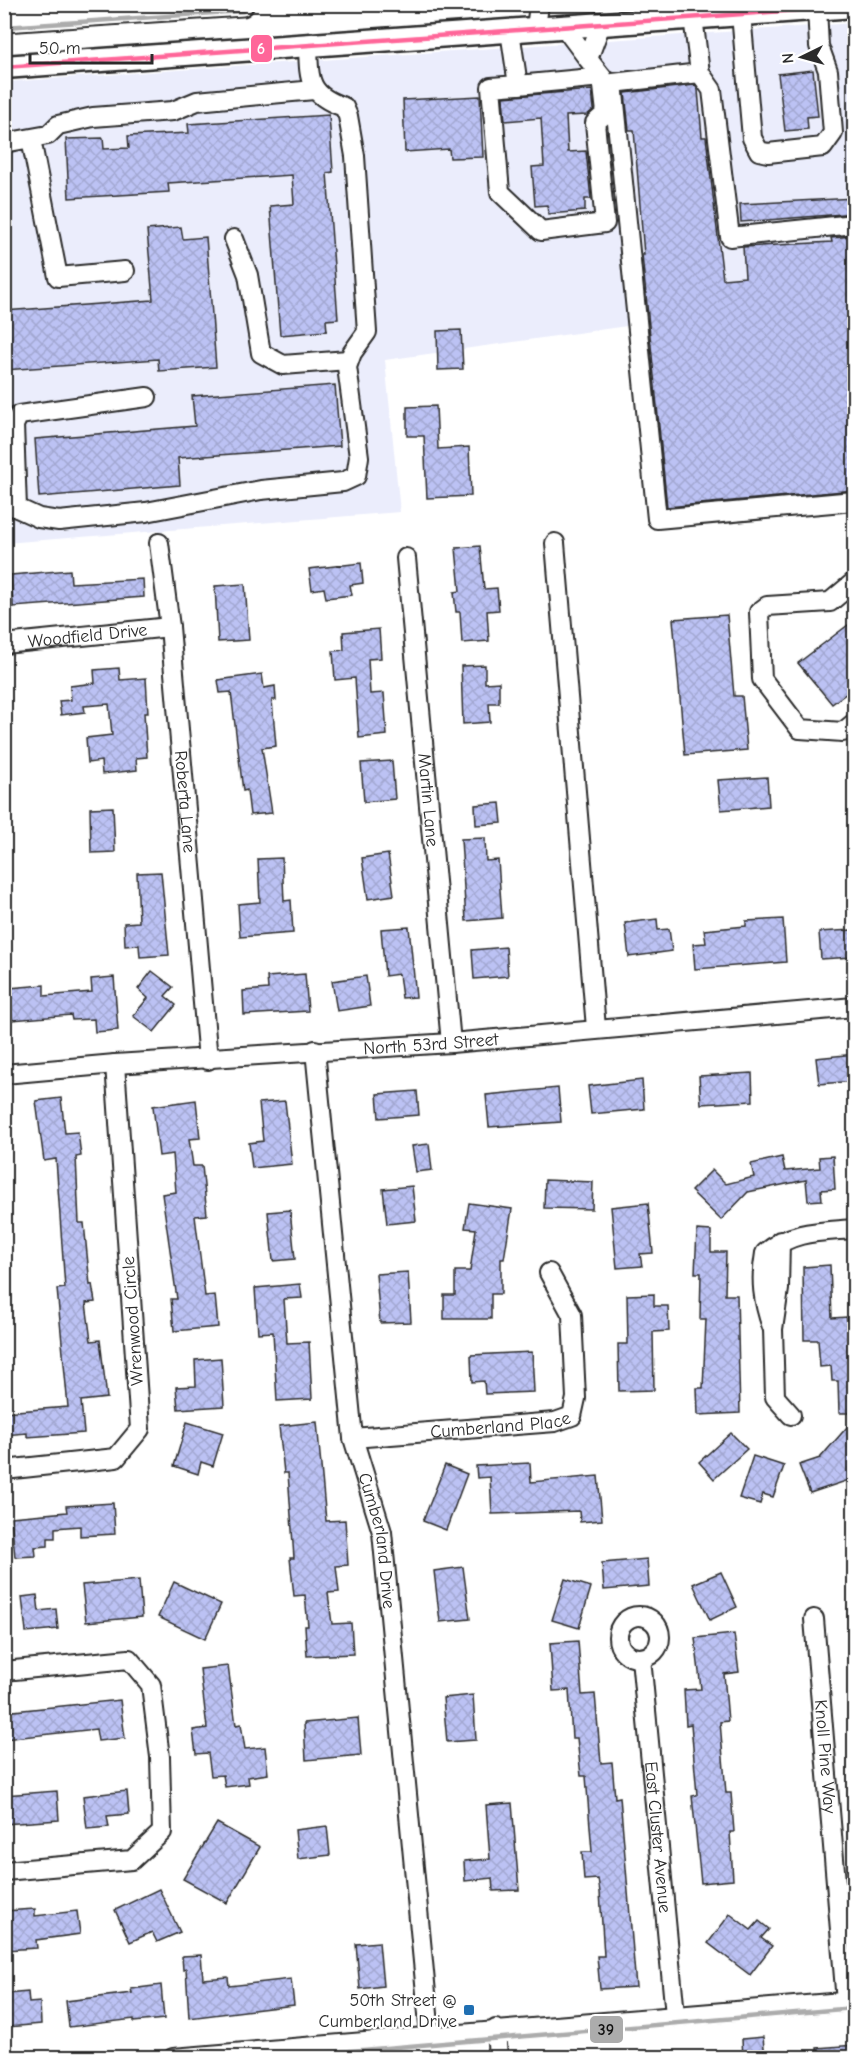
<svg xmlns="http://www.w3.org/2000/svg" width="859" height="2062" viewBox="0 0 859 2062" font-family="'Comic Neue',sans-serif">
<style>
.built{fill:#ebedfc}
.building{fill:url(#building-cross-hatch);stroke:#2b2b2b;stroke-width:1.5}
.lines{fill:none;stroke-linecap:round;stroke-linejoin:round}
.minor-casing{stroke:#2b2b2b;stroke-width:22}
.major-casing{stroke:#2b2b2b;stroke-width:27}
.minor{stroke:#fff;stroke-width:18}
.major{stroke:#fff;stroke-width:22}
.bus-1-casing{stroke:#fff;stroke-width:9}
.bus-2-casing{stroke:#fff;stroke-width:9}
.bus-1{stroke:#f69;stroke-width:4.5}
.bus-2{stroke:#acacac;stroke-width:4.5}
.poi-dot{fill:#1f6fb2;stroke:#fff;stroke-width:2}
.labels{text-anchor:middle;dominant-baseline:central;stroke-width:4.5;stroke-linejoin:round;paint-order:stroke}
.street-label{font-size:18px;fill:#2b2b2b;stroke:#fff}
.poi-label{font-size:18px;fill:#2b2b2b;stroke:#fff;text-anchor:end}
.line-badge{stroke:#fff;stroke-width:2}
.badge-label{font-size:16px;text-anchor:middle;font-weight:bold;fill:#fff}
.pale-badge-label{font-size:16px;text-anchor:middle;font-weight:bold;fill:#111}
</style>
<defs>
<pattern id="building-cross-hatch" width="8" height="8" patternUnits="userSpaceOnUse" patternTransform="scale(1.5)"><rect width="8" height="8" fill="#bcc2f4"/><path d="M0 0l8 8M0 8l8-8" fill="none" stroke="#a2a7d1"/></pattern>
</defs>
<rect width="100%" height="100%" fill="#fff"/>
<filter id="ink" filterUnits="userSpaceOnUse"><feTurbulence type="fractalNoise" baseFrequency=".0167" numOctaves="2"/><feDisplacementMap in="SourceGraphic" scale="12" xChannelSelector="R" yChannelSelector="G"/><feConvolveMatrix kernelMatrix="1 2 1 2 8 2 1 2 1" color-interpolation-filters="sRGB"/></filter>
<g filter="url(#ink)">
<path class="built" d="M854 23V507L658 524 641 324 385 360 400 512 5 543V82Z"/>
<g class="building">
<path d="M813 70 818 116 807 117 808 129 785 131 778 74Z"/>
<path d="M695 85 698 90 702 137H706L723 279 745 277 743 247 832 242 831 238 852 236 855 273V490L667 507 642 255H644L634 130H629L625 93Z"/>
<path d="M592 90 594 109 587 115 566 116 568 152 586 151 591 199H585V211L548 214 547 205 535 206 532 167 544 166 541 118 505 121 503 97Z"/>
<path d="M480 96 483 157 450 158 449 149 405 152 403 100Z"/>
<path d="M329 115 333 172 327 173 338 319 326 320 327 331 280 335 270 206 294 204 292 175 168 183 169 192 69 198 66 139 103 138 104 149 129 148 128 136 189 133 188 124Z"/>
<path d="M855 198V213L741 222 740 204Z"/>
<path d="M181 227 183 239 206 237 216 367 159 371 158 359 4 370V311L153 300 147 230Z"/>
<path d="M461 330 463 369 438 370 437 331Z"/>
<path d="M335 385 340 446 178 458 180 485 39 497 35 439 195 426 192 396Z"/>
<path d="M436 406 438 449 469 447 471 496 427 498 424 436H407V407Z"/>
<path d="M480 546 484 589 497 588 499 610 487 611 489 641 462 643 460 612H456L454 592 460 591 456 548Z"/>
<path d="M361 563 363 583 350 585 352 595 326 598 324 588 312 590 309 569Z"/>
<path d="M70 570 71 583 143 579 144 597 13 607 11 575Z"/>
<path d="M245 584 249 640 218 642 215 586Z"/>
<path d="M727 615 734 696H742L747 750 685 755 673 619Z"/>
<path d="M848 625 855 633V687L832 704 798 663Z"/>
<path d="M379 629 381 658 368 659 370 694 384 693 387 735 359 738 355 678 335 680 333 651 344 650 343 632Z"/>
<path d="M485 665V683L499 682V703H489L490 722 463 724 461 666Z"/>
<path d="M119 668 120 680 146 678 148 713H144L147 757 136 758 137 770 102 774 101 761 88 763 86 738 112 735 109 704 84 706 85 712 61 715 59 701 71 700 70 686 95 683 94 670Z"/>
<path d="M262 674 264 688 275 686 276 700H272L276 746 262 748 272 813 250 815 247 790 243 791 231 692 220 693 218 680Z"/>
<path d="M392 761 395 799 364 802 361 763Z"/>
<path d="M767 777 769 806 721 810 718 780Z"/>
<path d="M500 803 502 823 476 825 475 805Z"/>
<path d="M113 807 115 852 91 853 90 808Z"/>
<path d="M485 838 486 861 498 860 502 918 466 921 461 839Z"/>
<path d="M388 854 394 895 368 899 362 858Z"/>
<path d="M282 858 284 901 291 900 293 933 240 937 238 904 260 902 258 859Z"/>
<path d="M161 872 169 955 140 957 139 945 125 946 124 923 139 922 137 873Z"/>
<path d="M657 919 658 930 669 929 672 951 629 957 625 923Z"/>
<path d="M783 919 786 962 695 969 693 944 706 943 704 930 746 926V921Z"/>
<path d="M409 927 416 997 402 998 399 974 385 976 381 929Z"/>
<path d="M852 930 853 957 821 959 819 932Z"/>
<path d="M506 947 508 976 474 979 472 950Z"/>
<path d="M152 971 173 987 165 996 176 1005 154 1032 133 1016 148 998 138 989Z"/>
<path d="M305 974 308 1011 244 1015 243 991 268 989 267 977Z"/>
<path d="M366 976 370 1006 337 1011 332 981Z"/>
<path d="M114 977 118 1030 95 1032 94 1019 72 1020 71 1015 12 1020 9 988 44 985V996L92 992 91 979Z"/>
<path d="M855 1054V1081L819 1084 816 1058Z"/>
<path d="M752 1073 753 1101 701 1104 699 1076Z"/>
<path d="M642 1080 644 1109 591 1114 588 1086Z"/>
<path d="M558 1088 561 1122 489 1127 486 1095Z"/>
<path d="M417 1091 419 1115 379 1118 377 1094Z"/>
<path d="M61 1098 65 1133 78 1132 81 1156 76 1157 79 1223H84L90 1285 92 1284 95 1302 86 1303 91 1341 100 1340 107 1398 81 1401 84 1433 27 1437V1433L4 1435V1412L68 1407 57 1289 65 1288 56 1159 44 1161 36 1101Z"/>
<path d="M196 1100 200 1138 189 1139 193 1166H202L207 1215 195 1216 205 1296 215 1295 218 1327 174 1331 171 1299H177L162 1194 176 1192 173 1154 159 1156 153 1106Z"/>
<path d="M285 1101 292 1164 252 1168 249 1143 263 1141 259 1103Z"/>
<path d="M429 1144 432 1170 416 1172 412 1146Z"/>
<path d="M833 1156 835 1189 821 1190 822 1200 808 1201 806 1180 748 1192 721 1220 691 1191 712 1170 726 1184 754 1177 751 1164 782 1157 785 1171 820 1168 819 1157Z"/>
<path d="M545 1180 593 1182 592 1209 544 1208Z"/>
<path d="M412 1186 416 1221 387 1224 383 1189Z"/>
<path d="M469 1203 512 1209 504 1259H501V1294H491V1319H444V1295H455V1271H470L476 1229 465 1228Z"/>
<path d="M648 1203 653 1253 640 1254 642 1266 617 1268 611 1207Z"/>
<path d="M290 1210 295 1259 273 1261 268 1212Z"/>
<path d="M697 1230 711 1231V1252H726L725 1295H737L740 1413 698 1415 697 1388H703L706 1319H700L701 1273H695Z"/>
<path d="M830 1265 832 1318 847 1317 848 1350H855V1413H839L838 1381H832L831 1366 820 1367 818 1340H804L803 1267Z"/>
<path d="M408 1272 411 1322 380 1323 376 1274Z"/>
<path d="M300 1284 302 1298 284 1299 287 1343 309 1342 312 1399 277 1401 273 1332 258 1333 255 1288Z"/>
<path d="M654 1294V1306H668L669 1331 653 1332 654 1390 619 1391 618 1344H628L627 1295Z"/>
<path d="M532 1352 534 1392 485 1394 484 1381 472 1382 471 1355Z"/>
<path d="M221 1358 224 1406 178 1409 176 1387 196 1386 195 1360Z"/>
<path d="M855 1418V1478L810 1493 799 1465 820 1458Z"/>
<path d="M187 1422 223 1433 213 1466 201 1462 198 1474 174 1466Z"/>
<path d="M317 1422 326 1521 345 1520 348 1565 336 1566 339 1592 328 1593 332 1624 351 1623 353 1654 307 1656 305 1626H308L305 1595 294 1596 290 1558H294L288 1473H284L279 1426Z"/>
<path d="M731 1433 747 1449 714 1479 699 1462Z"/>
<path d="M753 1456 784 1466 773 1497 763 1494 760 1504 739 1498Z"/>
<path d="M530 1463 531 1482 598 1476 602 1520 580 1522 579 1511 492 1514 490 1477 477 1478 476 1466Z"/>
<path d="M445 1465 467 1474 446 1530 423 1521Z"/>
<path d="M113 1503 115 1534 80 1536V1526L55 1528V1538H48V1546L35 1547 36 1556 15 1557 11 1517 67 1512 66 1506Z"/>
<path d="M647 1559 649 1586 604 1590 602 1563Z"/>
<path d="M463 1567 470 1619 440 1622 434 1571Z"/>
<path d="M721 1572 737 1607 710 1620 693 1584Z"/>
<path d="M565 1579 591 1587 579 1628 552 1620Z"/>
<path d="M139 1580 142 1617 86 1622 82 1585Z"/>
<path d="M174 1582 221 1604 205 1639 158 1617Z"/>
<path d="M37 1595 39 1611 56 1609 58 1629 26 1632 22 1597Z"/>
<path d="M734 1634 739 1672 724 1674 728 1721 720 1722 726 1793H731L734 1832H730L733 1880 701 1883 692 1796 697 1795 691 1724 686 1725 684 1690 701 1689 695 1638Z"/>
<path d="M578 1641 582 1695 595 1694 601 1763 612 1762 615 1798 620 1797 636 1987 600 1989 597 1956H604L600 1892 598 1879 584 1880 582 1852H592L586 1776H581L577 1738H572L569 1690 553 1691 550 1643Z"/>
<path d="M228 1666 236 1725 241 1724 245 1749 265 1747 268 1774 248 1777 249 1784 225 1787 223 1775 211 1776 208 1753 196 1754 193 1730 207 1728 200 1669Z"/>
<path d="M473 1695 476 1740 447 1742 443 1698Z"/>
<path d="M120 1700 125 1738 98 1741 96 1729 4 1739V1712Z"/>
<path d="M358 1718 361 1755 306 1760 304 1723Z"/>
<path d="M57 1791 59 1820 4 1824V1795Z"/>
<path d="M127 1791 129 1814 107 1816 109 1827 87 1829 83 1796Z"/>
<path d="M512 1803 519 1890 493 1891 492 1878 465 1881 464 1861 490 1859 486 1805Z"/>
<path d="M217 1823 260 1847 227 1903 183 1879Z"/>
<path d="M327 1826 330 1855 298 1859 295 1830Z"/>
<path d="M159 1889 180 1932 157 1942 152 1932 130 1942 115 1910Z"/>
<path d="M35 1909V1916L77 1911 80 1934 36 1940 37 1948 4 1950V1911Z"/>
<path d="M730 1914 751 1930 759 1921 769 1929 761 1938 772 1946 750 1975 708 1943Z"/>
<path d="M379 1942 383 1986 360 1989 356 1944Z"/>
<path d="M201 1955 203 1979 228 1977 229 1986 291 1979 294 2005 189 2018 186 1969 183 1970 182 1956Z"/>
<path d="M161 1985 164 2019 134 2022V2019L69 2027 66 2001 132 1993 131 1989Z"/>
<path d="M28 1992 29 2003 40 2002 41 2024 8 2027 6 1994Z"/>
<path d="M763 2037 765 2058H743L742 2039Z"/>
<path d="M855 2045V2058H818L817 2048Z"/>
</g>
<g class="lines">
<defs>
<g id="minor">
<path d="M741 14 752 138 759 151 768 153 823 147 833 133 828 71 819 46 817 8"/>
<path d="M693 17 700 73 712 90 730 237 854 224"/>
<path d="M564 27 588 59 601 24"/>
<path d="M536 29 539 4"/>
<path d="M510 31 518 85 491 87 500 192 541 231 605 223 595 123 606 113 602 77 588 59"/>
<path d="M700 73 613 83 657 519 854 501"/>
<path d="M518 85 602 77"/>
<path d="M31 139 58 277 125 271"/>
<path d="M4 143 48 135 58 125 93 117 173 111 197 101 314 90"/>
<path d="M234 239 248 275 261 353 283 365 348 360"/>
<path d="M4 502 39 518 59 521 146 512 261 490 343 482 356 476 359 457 347 367 352 353 367 332 355 156 348 116 344 107C308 95 309 80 308 45"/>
<path d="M17 508 14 425 19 415 147 397"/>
<path id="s1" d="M159 543 170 627 208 1060"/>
<path d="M555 543 596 1028"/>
<path id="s2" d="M406 558 451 1043"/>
<path d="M854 582 830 602 767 606 759 612 762 679 800 729 843 732 854 723"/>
<path id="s3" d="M4 644 170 627"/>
<path id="s4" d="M315 1050 353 1438 382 1532 430 2035"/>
<path id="s5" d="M4 1074 115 1064 451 1043 854 1007"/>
<path d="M780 1241 779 1289 773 1329 775 1397 791 1415"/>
<path d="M772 1327C763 1301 760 1281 765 1253 794 1230 819 1232 854 1229"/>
<path id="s6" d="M353 1438 555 1422 572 1416 576 1398 572 1315 549 1273"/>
<path d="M4 1470 116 1458 140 1429 115 1064"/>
<circle cx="639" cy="1637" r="21"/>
<path id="s7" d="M814 1619 846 2002"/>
<path id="s8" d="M641 1658 675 2015"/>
<path d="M4 1671 129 1659 151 1685 160 1757 162 1832 132 1860 4 1871"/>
<path d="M496 2029 498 2058"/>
<path d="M173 2058 854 2001"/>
</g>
<g id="major">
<path d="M4 20 242 4"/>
<path d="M4 67 854 6"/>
</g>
</defs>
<use href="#minor" class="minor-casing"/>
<use href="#major" class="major-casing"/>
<use href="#minor" class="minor"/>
<use href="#major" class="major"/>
<defs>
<path id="bus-1" d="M4 67 854 6"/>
<g id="bus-2">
<path d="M5 27 243 11"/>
<path d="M269 2058 854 2008"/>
</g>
</defs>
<use href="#bus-1" class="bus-1-casing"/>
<use href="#bus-2" class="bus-2-casing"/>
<use href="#bus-1" class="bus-1"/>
<use href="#bus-2" class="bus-2"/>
</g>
</g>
<rect class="poi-dot" x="463" y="2004" width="12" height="12" rx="3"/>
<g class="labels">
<g class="street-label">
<text stroke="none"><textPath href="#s3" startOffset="84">Woodfield Drive</textPath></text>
<text stroke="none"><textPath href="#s2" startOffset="243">Martin Lane</textPath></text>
<text stroke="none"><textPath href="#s1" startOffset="260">Roberta Lane</textPath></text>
<text stroke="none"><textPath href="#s5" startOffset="428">North 53rd Street</textPath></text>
<text transform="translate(133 1321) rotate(-94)">Wrenwood Circle</text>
<text stroke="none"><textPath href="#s6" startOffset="148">Cumberland Place</textPath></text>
<text stroke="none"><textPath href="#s4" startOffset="496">Cumberland Drive</textPath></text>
<text stroke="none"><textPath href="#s7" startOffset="138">Knoll Pine Way</textPath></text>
<text stroke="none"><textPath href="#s8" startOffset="180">East Cluster Avenue</textPath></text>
</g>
<g class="poi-label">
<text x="457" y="2000">50th Street @<tspan x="457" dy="21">Cumberland Drive</tspan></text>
</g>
</g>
<g class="line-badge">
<rect x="250" y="34" width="23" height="29" rx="6" fill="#f69"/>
<rect x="589" y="2015" width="35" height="29" rx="6" fill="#acacac"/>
</g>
<g class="badge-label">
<text x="261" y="54">6</text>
</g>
<g class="pale-badge-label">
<text x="606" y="2035">39</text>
</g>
<rect width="859" height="2062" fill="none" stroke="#fff" stroke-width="24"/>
<rect x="12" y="12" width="835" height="2038" fill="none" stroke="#2b2b2b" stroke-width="2" filter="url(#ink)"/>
<g transform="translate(802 57) rotate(265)" stroke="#ffffff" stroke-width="4.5" paint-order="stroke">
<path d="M0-4.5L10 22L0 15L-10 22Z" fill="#2b2b2b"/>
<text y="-9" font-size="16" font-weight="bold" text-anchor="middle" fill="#2b2b2b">N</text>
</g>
<path d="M30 54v9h122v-9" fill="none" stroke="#2b2b2b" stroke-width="3"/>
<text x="39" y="54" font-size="18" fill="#2b2b2b" stroke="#ffffff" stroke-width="4.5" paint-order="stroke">50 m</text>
</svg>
